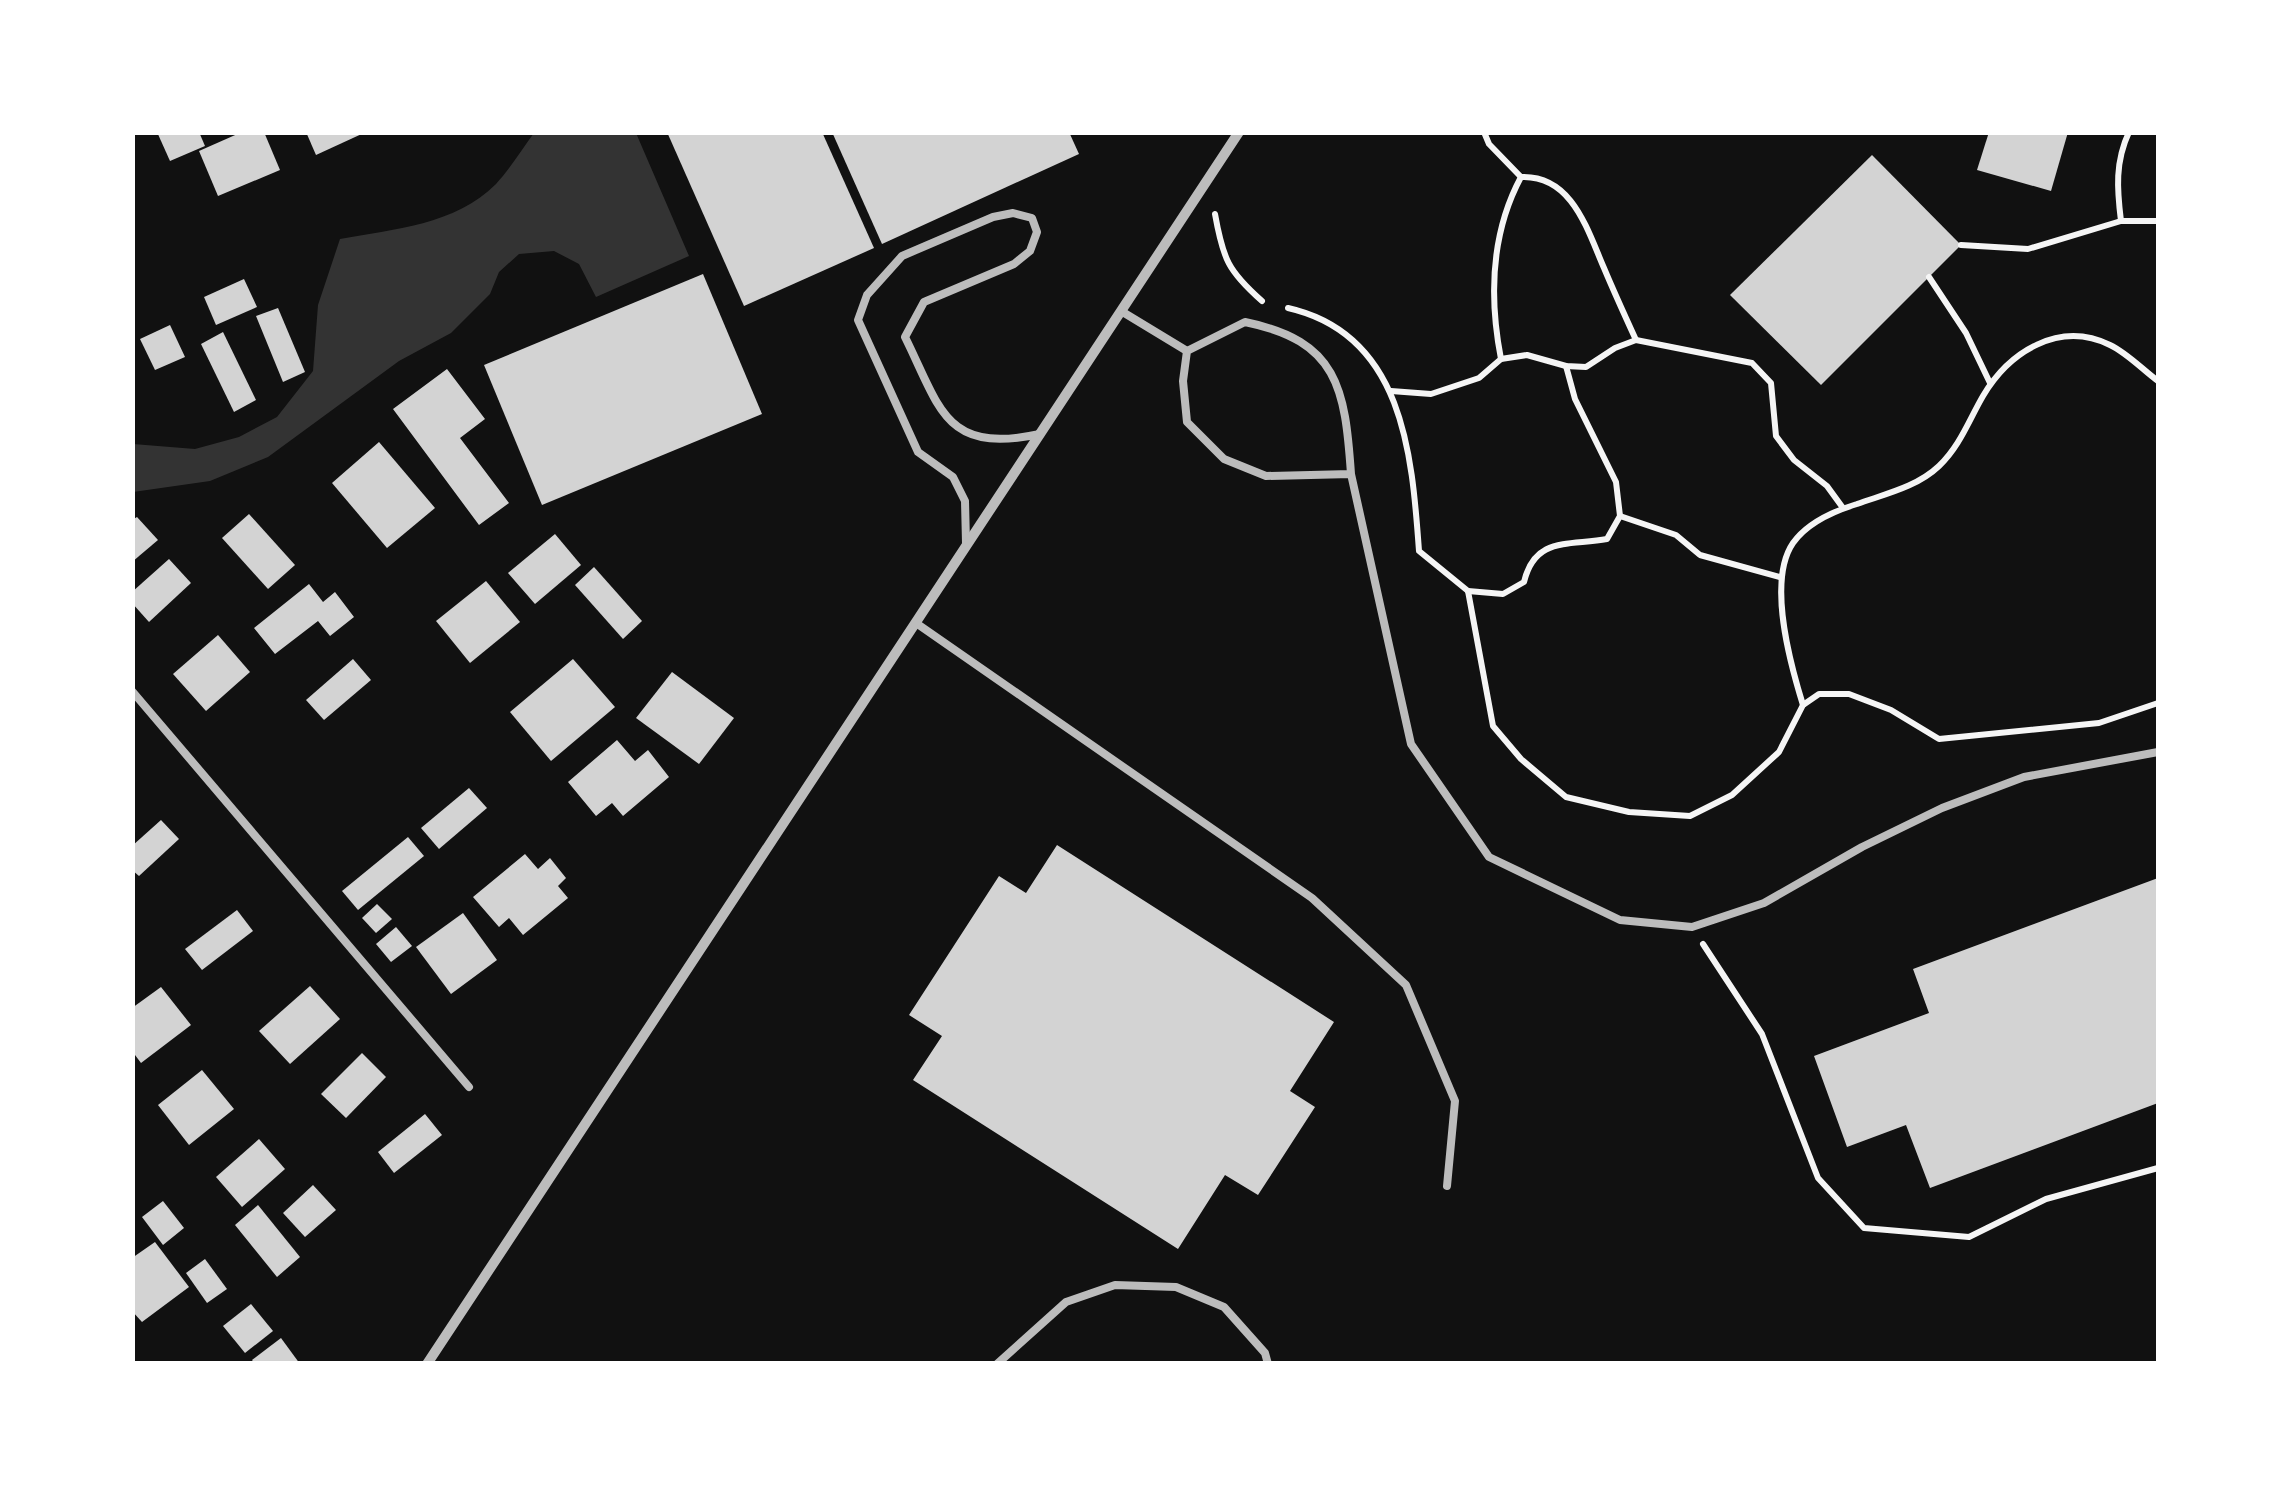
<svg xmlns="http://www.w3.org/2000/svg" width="2291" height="1496" viewBox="0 0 2291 1496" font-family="Manrope,sans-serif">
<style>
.water{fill:#333}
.building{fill:#d3d3d3}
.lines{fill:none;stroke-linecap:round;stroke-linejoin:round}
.path{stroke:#f5f5f5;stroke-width:6}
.service{stroke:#bcbcbc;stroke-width:8}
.minor{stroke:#bcbcbc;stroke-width:10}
</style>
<rect width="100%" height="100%" fill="#111"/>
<path class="water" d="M534 133H636L689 256 596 297 579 264 554 251 519 254 499 272 490 294 451 333 399 361 268 457 210 481 133 492V444L195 449 239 437 277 417 313 371 318 305 340 239C394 229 455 225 496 184 510 169 522 149 534 133Z"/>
<g class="building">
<path d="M157 132H199L205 146 170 161Z"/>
<path d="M242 132H264L280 170 218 196 199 151Z"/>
<path d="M306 132H366L316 155Z"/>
<path d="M667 132H822L874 248 744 306Z"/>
<path d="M832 132H1069L1079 154 882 244Z"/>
<path d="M1989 132H2068L2051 191 1977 170Z"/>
<path d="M1872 155 1961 245 1821 385 1730 295Z"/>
<path d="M703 274 762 414 542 505 484 365Z"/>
<path d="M244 279 257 307 216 325 204 297Z"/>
<path d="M278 308 305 372 283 382 256 316Z"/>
<path d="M170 325 185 357 155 370 140 339Z"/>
<path d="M223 332 256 400 234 412 201 344Z"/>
<path d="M447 369 485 419 460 438 509 503 479 525 393 409Z"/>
<path d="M379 442 435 508 387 548 332 483Z"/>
<path d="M249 514 295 565 268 589 222 538Z"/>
<path d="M137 517 158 540 132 562V520Z"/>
<path d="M555 534 581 565 535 604 508 573Z"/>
<path d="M169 559 191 583 149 622 132 603V592Z"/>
<path d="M594 567 642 621 623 639 575 585Z"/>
<path d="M486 581 520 622 470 663 436 621Z"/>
<path d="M309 584 323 602 335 592 354 617 330 636 318 621 275 654 254 628Z"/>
<path d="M218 635 250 672 206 711 173 674Z"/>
<path d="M353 659 371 680 324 720 306 700Z"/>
<path d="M573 659 615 707 551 761 510 712Z"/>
<path d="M672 672 734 718 699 764 636 718Z"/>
<path d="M617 740 635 761 648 750 669 777 623 816 612 803 596 816 568 782Z"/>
<path d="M469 788 487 808 439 849 421 828Z"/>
<path d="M161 820 179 839 139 876 132 870V846Z"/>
<path d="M408 837 424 856 358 910 342 891Z"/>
<path d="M1057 845 1334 1022 1290 1091 1315 1107 1258 1195 1225 1175 1178 1249 913 1080 942 1036 909 1015 999 876 1026 893Z"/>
<path d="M525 854 538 869 550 858 566 878 558 886 568 898 523 935 509 918 499 927 473 897Z"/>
<path d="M2158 878V1103L1930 1188 1906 1125 1847 1147 1814 1056 1929 1013 1913 969Z"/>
<path d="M377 904 392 919 376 933 362 918Z"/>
<path d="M237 910 253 931 202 970 185 949Z"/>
<path d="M463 913 497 960 451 994 416 947Z"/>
<path d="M396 927 412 946 391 962 376 944Z"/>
<path d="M310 986 340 1019 290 1064 259 1031Z"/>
<path d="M161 987 191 1025 141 1063 132 1051V1008Z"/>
<path d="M362 1053 386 1077 346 1118 321 1094Z"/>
<path d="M202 1070 234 1109 189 1145 158 1105Z"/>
<path d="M425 1114 442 1135 394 1173 378 1152Z"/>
<path d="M259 1139 285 1169 242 1207 216 1177Z"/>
<path d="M313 1185 336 1210 305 1237 283 1213Z"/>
<path d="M163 1201 184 1228 163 1245 142 1217Z"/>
<path d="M258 1205 300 1257 277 1277 235 1225Z"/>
<path d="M155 1242 189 1287 142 1322 132 1311V1258Z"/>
<path d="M205 1259 227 1289 207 1303 186 1273Z"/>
<path d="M251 1304 273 1331 245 1353 223 1326Z"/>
<path d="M281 1338 300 1364H255L252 1360Z"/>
</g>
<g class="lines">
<g class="path">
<path d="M1484 132 1489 144 1521 177C1572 175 1587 229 1604 268 1614 292 1625 316 1636 340"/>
<path d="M1215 214C1223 259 1228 271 1262 301"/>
<path d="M2121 221C2117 189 2115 162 2129 132"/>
<path d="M1961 245 2028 249 2121 221H2158"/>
<path d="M1929 277 1966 333 1990 383"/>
<path d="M1288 308C1403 334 1412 453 1419 551L1468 591 1493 726 1521 759 1566 797 1629 812 1690 816 1732 795 1779 752 1803 705 1819 694H1849L1891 710 1939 739 2099 723 2158 703"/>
<path d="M1501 359C1489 297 1491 233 1521 177"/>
<path d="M1391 391 1431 394 1479 378 1501 359 1527 355 1566 366 1586 367 1615 348 1636 340 1752 363 1771 383 1776 436 1794 460 1827 486 1843 508"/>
<path d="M1620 516 1676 535 1700 555 1780 577"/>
<path d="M1468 591 1503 594 1524 582C1535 536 1569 546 1607 539L1620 516 1616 482 1575 399 1566 366"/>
<path d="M1803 705C1790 663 1767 581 1793 543 1808 522 1834 511 1857 504 1885 494 1917 487 1939 466 1960 446 1969 420 1983 396 2009 352 2059 320 2110 345 2127 353 2143 370 2158 381"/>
<path d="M1703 944 1762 1034 1818 1178 1864 1228 1969 1237 2046 1199 2158 1168"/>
</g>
<g class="service">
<path d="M1121 311 1187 351"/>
<path d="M1351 474 1266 476 1224 459 1187 422 1183 381 1187 351 1245 322C1338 341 1345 388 1351 474L1411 744 1489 857 1620 920 1692 927 1764 903 1862 847 1942 808 2024 777 2158 752"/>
<path d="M966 543 965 501 953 477 918 452 858 320 867 295 902 256 993 217 1013 213 1032 218 1037 232 1030 251 1014 264 924 302 905 337C941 410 945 454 1040 434"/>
<path d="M916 623 1312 898 1406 985 1455 1101 1447 1186"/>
<path d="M132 691 469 1087"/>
<path d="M997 1364 1066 1302 1115 1285 1176 1287 1224 1307 1265 1353 1268 1364"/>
</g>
<path class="minor" d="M427 1364 1239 132"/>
</g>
<rect width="2291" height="1496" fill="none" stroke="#ffffff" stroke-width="270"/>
</svg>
